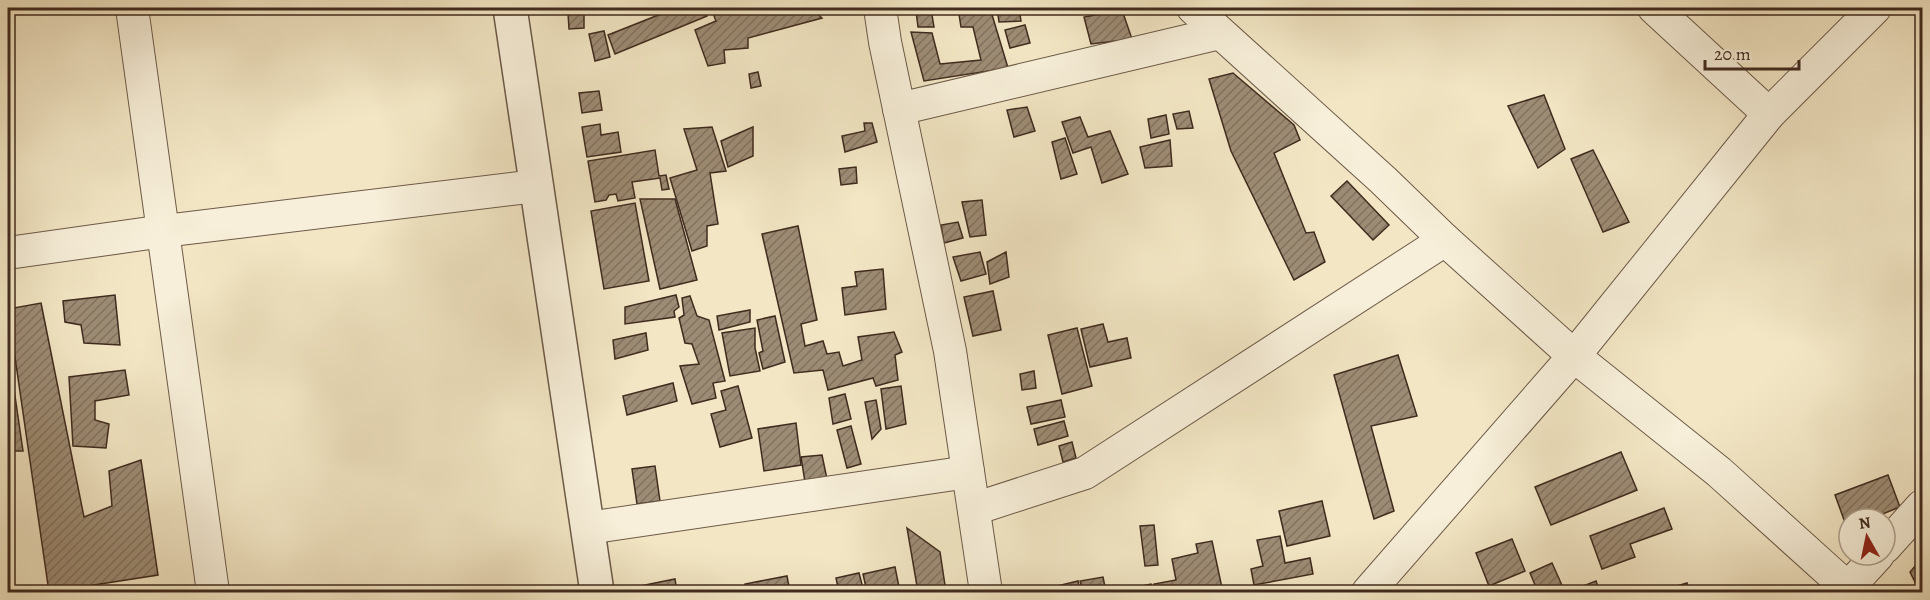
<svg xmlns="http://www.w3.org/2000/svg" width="1930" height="600" viewBox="0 0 1930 600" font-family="Alegreya,serif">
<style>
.building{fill:url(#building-hatch);stroke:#402b1f;stroke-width:1.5}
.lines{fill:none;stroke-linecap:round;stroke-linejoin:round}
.minor-casing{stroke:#6c5a48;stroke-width:34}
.tertiary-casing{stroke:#6c5a48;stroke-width:36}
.minor{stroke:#f7efd9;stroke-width:32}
.tertiary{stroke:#f7efd9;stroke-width:33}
</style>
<defs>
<pattern id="building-hatch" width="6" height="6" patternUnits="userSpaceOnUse" patternTransform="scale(1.5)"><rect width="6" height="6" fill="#9d8c75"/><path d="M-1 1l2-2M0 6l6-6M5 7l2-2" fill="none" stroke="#81735f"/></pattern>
</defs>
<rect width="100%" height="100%" fill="#f2e6c4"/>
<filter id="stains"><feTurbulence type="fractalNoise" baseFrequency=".00333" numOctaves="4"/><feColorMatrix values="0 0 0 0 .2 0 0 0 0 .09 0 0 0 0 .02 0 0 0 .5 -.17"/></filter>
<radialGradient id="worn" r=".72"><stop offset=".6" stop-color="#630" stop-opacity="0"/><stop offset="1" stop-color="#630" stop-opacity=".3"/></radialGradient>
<g class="building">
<path d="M670 8H704L707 16 615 54 608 35 671 10Z"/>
<path d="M711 8H755L757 12 778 8H812L822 18 748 38V48L724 50 725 63 708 66 695 30 716 21Z"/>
<path d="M958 8H990L1008 68 924 81 911 32 932 33 940 64 981 60 973 27H961Z"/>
<path d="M997 8H1019L1021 21 999 22Z"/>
<path d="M1086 8H1121L1122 10H1086Z"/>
<path d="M931 9 934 27H918L916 11Z"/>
<path d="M1122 10 1132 39 1091 44 1084 17Z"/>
<path d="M584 12V28L569 29 568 13Z"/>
<path d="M1025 25 1030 43 1010 48 1005 30Z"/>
<path d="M604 31 610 57 595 61 589 34Z"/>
<path d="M758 72 761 86 751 88 749 74Z"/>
<path d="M1233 73 1294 125 1300 140 1274 153 1306 233 1314 232 1325 262 1294 280 1231 151 1209 79Z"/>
<path d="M599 91 602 110 582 113 579 93Z"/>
<path d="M1544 95 1565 149 1538 168 1508 106Z"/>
<path d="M1027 107 1035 131 1014 137 1007 110Z"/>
<path d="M1189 111 1193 128 1177 129 1173 114Z"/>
<path d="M1166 115 1169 134 1151 138 1148 119Z"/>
<path d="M1080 117 1088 137 1110 131 1128 174 1102 183 1091 147 1073 153 1062 122Z"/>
<path d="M864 123H872L877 142 845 152 842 136 865 131Z"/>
<path d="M600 124 601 135 618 132 621 152 587 157 582 127Z"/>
<path d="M712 127 726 171 710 173 718 224 707 226V246L692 251 670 178 697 170 684 129Z"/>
<path d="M753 127V156L728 167 721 141Z"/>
<path d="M1065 138 1077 174 1061 179 1052 142Z"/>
<path d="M1170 140 1172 166 1145 168 1140 147Z"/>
<path d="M655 150 659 176 666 175 669 189 662 190 660 178 632 182 635 198 618 201 616 194 609 195 606 200 595 202 588 161Z"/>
<path d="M1593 150 1629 222 1603 232 1571 159Z"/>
<path d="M856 167 857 183 841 185 839 169Z"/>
<path d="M1347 181 1389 225 1373 240 1331 196Z"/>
<path d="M640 199H675L697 280 660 289Z"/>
<path d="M982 200 986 235 970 237 962 202Z"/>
<path d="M635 203 649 281 604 289 591 211Z"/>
<path d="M958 222 963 238 944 243 941 225Z"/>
<path d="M798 226 817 320 801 324 805 346 823 341 827 354 839 352 843 366 862 360 858 337 894 332 902 352 895 355 898 380 876 386 873 378 828 390 823 370 794 373 762 234Z"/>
<path d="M980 252 986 274 961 281 953 257Z"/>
<path d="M1006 252 1009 277 990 284 987 262Z"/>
<path d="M883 269 886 309 845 315 842 288 857 286 855 272Z"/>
<path d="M993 291 1001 330 973 336 964 297Z"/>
<path d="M115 295 120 345 84 343 81 325 65 322 63 301Z"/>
<path d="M676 295 679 307 674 311 675 317 625 324V307Z"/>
<path d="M690 296 697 316 709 320 725 381 713 383 716 398 692 404 680 366 699 364 692 344 685 343 679 318 684 315 682 298Z"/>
<path d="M41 303 84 517 112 506 109 471 141 460 158 575 49 592 8 309Z"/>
<path d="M750 310V322L719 330 717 316Z"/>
<path d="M775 316 785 362 763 369 759 353 763 351 757 320Z"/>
<path d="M1103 324 1108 342 1127 338 1131 358 1090 367 1081 329Z"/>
<path d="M755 328V348L760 371 730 376 722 333Z"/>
<path d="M1077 328 1092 386 1062 394 1048 335Z"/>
<path d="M646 333 648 350 615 359 613 340Z"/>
<path d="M8 348 23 451H8Z"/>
<path d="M1398 355 1417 416 1371 426 1394 511 1374 519 1334 375Z"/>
<path d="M125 370 129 395 95 401V420L109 424 106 448 73 446 69 377Z"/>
<path d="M1034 371 1036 388 1022 390 1020 374Z"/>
<path d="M673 383 677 401 627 415 623 396Z"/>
<path d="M738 386 752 438 720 447 711 414 726 410 721 391Z"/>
<path d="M901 386 906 424 886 429 881 389Z"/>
<path d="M845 394 851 419 833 424 829 398Z"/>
<path d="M876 400 881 429 872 439 865 402Z"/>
<path d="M1061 400 1065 417 1031 424 1027 407Z"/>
<path d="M1064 421 1068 436 1038 445 1034 429Z"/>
<path d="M796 423 801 465 764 471 758 429Z"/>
<path d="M851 426 861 464 847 468 837 430Z"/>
<path d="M1072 442 1076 458 1063 462 1059 446Z"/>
<path d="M1621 452 1637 490 1551 525 1535 487Z"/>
<path d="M822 455 827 479 805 482 801 457Z"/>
<path d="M655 466 660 501 637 504 632 469Z"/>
<path d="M1888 475 1900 507 1870 519H1849L1847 528 1835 495Z"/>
<path d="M1322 501 1330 536 1287 546 1279 511Z"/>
<path d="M1664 508 1672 529 1630 544 1635 557 1602 569 1590 536Z"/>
<path d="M1154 525 1158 565 1145 566 1140 526Z"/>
<path d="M907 528 940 552 946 592H918Z"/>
<path d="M1280 536 1285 563 1310 558 1313 574 1254 585 1251 569 1263 566 1257 540Z"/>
<path d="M1512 539 1525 571 1489 586 1476 553Z"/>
<path d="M1212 541 1222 588 1201 592H1155L1154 584 1176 580 1172 559 1198 553 1196 544Z"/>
<path d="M1922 558V592H1920L1910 572Z"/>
<path d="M1552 563 1565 592H1538L1530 573Z"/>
<path d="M895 567 900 592H867L863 574Z"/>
<path d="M859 573 864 592H839L836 578Z"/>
<path d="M787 576 790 592H746L745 584Z"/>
<path d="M1103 577 1106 592H1083L1080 581Z"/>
<path d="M675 579 677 592H637L635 587Z"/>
<path d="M1078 581 1080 592H1059L1057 586Z"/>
<path d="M1596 581 1600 592H1568Z"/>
<path d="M1687 583 1690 592H1657Z"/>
<path d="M1151 584 1153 592H1110Z"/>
<path d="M1294 587V592H1264Z"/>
<path d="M1014 588 1015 592H996V591Z"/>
</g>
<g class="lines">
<defs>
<g id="minor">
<path d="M132 8 213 592"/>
<path d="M880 8 885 42 950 351 986 592"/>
<path d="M1193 8 1383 180 1445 240 1574 356 1719 472 1852 592"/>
<path d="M1654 8 1769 114"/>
<path d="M899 109 1220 33"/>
<path d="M8 253 164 231 536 186"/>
<path d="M974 509 1085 473 1445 240"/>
<path d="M588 528 968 472"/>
<path d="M1885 547 1922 506"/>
<path d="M1368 592 1574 356 1769 114 1875 8"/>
<path d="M1844 592 1878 555"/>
</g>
<path id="tertiary" d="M510 8 597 592"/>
</defs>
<use href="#minor" class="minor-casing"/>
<use href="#tertiary" class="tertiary-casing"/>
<use href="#minor" class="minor"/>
<use href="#tertiary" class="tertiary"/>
</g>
<rect width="1930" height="600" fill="none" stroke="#f2e6c4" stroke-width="30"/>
<rect x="9" y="9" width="1912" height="582" fill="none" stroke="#402b1f" stroke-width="3"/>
<rect x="15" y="15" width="1900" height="570" fill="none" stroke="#402b1f" stroke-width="1.5"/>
<g transform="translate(1867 537) rotate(351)"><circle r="28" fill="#f7efd9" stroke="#aea18f" stroke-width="1.5"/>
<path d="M0-4.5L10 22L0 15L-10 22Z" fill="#8f2418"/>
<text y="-9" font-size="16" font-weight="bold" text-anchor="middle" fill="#402b1f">N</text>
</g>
<path d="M1705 60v9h94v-9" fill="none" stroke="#402b1f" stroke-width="3"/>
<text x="1714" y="60" font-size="18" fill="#402b1f" stroke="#f7efd9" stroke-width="4.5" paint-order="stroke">20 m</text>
<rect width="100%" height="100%" filter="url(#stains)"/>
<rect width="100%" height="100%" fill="url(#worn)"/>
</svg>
